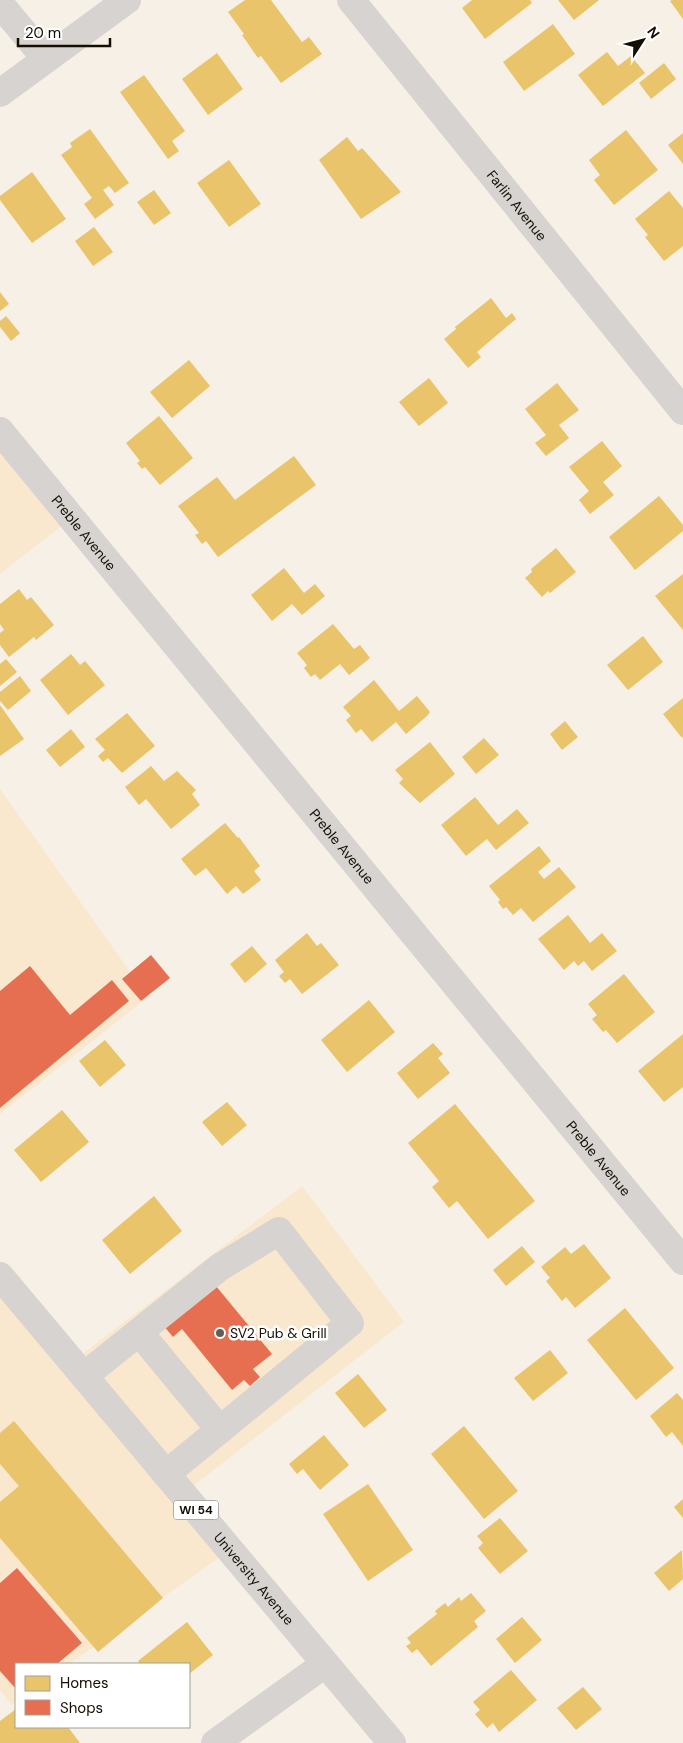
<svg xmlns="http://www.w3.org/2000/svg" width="683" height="1743" viewBox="0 0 683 1743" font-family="'DM Sans',sans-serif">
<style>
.built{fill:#fae8ce}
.homes{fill:#e9c46a}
.shops{fill:#e76f51}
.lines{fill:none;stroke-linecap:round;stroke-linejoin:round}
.minor{stroke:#d6d3d0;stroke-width:28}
.major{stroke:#d6d3d0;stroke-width:28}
.poi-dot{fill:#645d53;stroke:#fff;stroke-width:2}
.labels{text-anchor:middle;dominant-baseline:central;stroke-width:5;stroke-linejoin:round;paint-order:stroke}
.shield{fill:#fff;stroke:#5b564f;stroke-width:1}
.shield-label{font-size:12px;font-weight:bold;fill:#150e04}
.street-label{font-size:14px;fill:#150e04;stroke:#fff}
.poi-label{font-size:14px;fill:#150e04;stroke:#fff;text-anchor:start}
</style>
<rect width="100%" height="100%" fill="#f7f0e6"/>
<g class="built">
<path d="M0 431 72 518 0 574Z"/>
<path d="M0 789 148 997 0 1114Z"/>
<path d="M302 1186 404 1322 183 1494 230 1550 69 1664H16V1702L11 1705 0 1690V1276L72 1362Z"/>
</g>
<g class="homes">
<path d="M245 0H271L302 42 309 37 322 54 281 83 261 56 258 58 242 35 244 34 228 12Z"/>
<path d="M472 0H530L532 3 485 39 462 8Z"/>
<path d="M558 0H599L574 20Z"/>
<path d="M672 0H683V19L670 1Z"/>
<path d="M553 24 575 54 524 91 503 62Z"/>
<path d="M607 52 618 66 631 56 645 73 603 106 578 75Z"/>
<path d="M217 53 243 89 208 115 182 79Z"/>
<path d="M664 63 676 79 651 99 639 83Z"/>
<path d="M144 75 185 131 172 141 179 151 168 159 120 92Z"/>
<path d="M90 129 129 183 115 193 109 186 103 190 114 205 95 219 84 204 92 198 61 155 72 147 70 143Z"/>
<path d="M626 130 658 170 614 205 594 180 600 175 589 160Z"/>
<path d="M683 133V164L668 145Z"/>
<path d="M347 137 358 151 362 148 401 192 361 219 319 160Z"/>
<path d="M229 160 261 204 229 227 197 183Z"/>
<path d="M32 172 66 219 32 243 0 200V196Z"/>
<path d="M154 190 171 213 154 225 137 202Z"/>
<path d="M669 191 683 208V246L664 261 645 237 648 235 635 219Z"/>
<path d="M94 227 113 252 93 266 75 241Z"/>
<path d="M0 292 9 304 0 311Z"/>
<path d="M491 298 506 318 512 313 516 319 477 352 481 357 468 368 444 339 456 329 455 327Z"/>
<path d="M6 316 20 333 11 341 0 327V321Z"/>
<path d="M189 360 210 386 172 418 150 392Z"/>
<path d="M429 378 448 403 419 426 399 402Z"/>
<path d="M557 383 579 410 559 425 569 438 546 456 535 443 546 435 525 409Z"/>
<path d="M159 416 193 458 160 485 145 467 142 469 137 463 140 461 126 443Z"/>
<path d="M602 441 622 466 603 482 614 495 590 514 579 500 589 491 569 467Z"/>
<path d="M294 456 316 485 218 557 206 541 202 544 195 535 199 533 178 506 217 477 235 500Z"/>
<path d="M659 496 683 525V531L635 570 609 537Z"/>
<path d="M556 548 576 572 550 593 548 591 542 597 525 578 532 572 531 569Z"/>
<path d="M284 568 304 593 315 584 325 596 302 615 292 604 272 621 251 595Z"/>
<path d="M683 574V630L655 596Z"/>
<path d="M19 589 27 600 31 597 54 625 36 640 34 637 9 657 0 645V633L4 630 0 624V604Z"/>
<path d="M333 624 354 649 360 645 370 658 349 675 340 664 320 680 315 674 311 677 304 668 307 665 297 653Z"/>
<path d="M643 636 663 662 628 690 607 665Z"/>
<path d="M71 654 80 665 85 661 105 685 68 715 40 680Z"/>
<path d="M6 659 17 672 0 686V664Z"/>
<path d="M20 676 31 691 8 710 0 701V692Z"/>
<path d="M374 680 399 711 417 696 430 712 427 716 406 734 396 722 372 742 361 729 356 733 346 720 351 716 343 707Z"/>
<path d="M683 698V736L682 738 663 714Z"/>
<path d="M0 705 24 739 0 756Z"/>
<path d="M127 713 155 746 122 773 108 758 103 762 98 756 105 750 95 739Z"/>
<path d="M565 721 578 737 562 750 550 734Z"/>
<path d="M71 729 85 747 60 767 46 750Z"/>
<path d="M484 738 499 755 476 774 462 757Z"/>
<path d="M430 742 455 774 420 803 399 783 403 779 395 770Z"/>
<path d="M151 766 164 781 177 771 196 790 192 794 200 805 171 829 146 799 139 805 125 787Z"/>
<path d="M475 797 498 825 517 809 529 823 496 850 487 839 466 856 441 825Z"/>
<path d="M225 823 238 838 239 837 260 866 254 871 261 880 243 894 236 886 227 894 206 868 195 876 181 859Z"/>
<path d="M539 846 551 861 538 872 544 879 559 867 576 887 533 922 521 908 513 915 506 907 503 909 498 902 500 900 489 886Z"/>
<path d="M568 915 590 943 602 933 617 951 592 971 584 961 578 966 574 961 564 970 538 939Z"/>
<path d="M307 933 317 946 321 943 339 965 302 994 290 979 285 983 279 976 284 972 275 960Z"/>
<path d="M252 946 267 964 245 983 230 964Z"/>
<path d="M624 974 655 1012 617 1043 606 1030 603 1032 592 1019 597 1015 588 1004Z"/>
<path d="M369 1000 395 1032 347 1072 321 1040Z"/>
<path d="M683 1034V1087L664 1102 638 1071Z"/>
<path d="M105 1040 126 1065 100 1087 79 1061Z"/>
<path d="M433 1043 443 1054 438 1058 450 1073 418 1099 397 1073Z"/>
<path d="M227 1102 247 1125 222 1146 202 1122Z"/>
<path d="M455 1104 535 1201 488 1239 457 1201 449 1208 432 1187 439 1181 408 1143Z"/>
<path d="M62 1110 89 1142 41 1182 14 1150Z"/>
<path d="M154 1196 182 1231 130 1274 102 1240Z"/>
<path d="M584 1244 611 1278 575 1308 566 1297 562 1301 546 1281 550 1278 541 1267 565 1247 571 1254Z"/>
<path d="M522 1246 535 1262 506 1286 493 1270Z"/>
<path d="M625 1308 674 1368 636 1400 587 1340Z"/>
<path d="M550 1350 568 1373 533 1401 514 1378Z"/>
<path d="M358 1374 387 1410 364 1428 335 1393Z"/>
<path d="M677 1393 683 1400V1446L672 1432 666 1437 650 1416Z"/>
<path d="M14 1421 163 1598 98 1652 0 1538V1502L19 1486 0 1464V1433Z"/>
<path d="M464 1426 518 1491 484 1519 431 1454Z"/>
<path d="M324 1435 349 1465 320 1490 303 1469 297 1474 289 1464Z"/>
<path d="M368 1484 413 1550 368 1581 323 1514Z"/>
<path d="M683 1499V1518L674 1507Z"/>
<path d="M500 1518 528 1551 500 1574 478 1548 483 1543 477 1536Z"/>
<path d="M682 1550 683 1579 669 1591 654 1573Z"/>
<path d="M471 1593 486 1611 474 1621 478 1627 431 1666 417 1649 412 1653 406 1646 411 1643 407 1638 437 1614 435 1611 445 1603 448 1607 459 1597 461 1601Z"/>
<path d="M522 1617 542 1640 515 1663 496 1639Z"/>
<path d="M187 1622 213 1655 189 1674V1664H140L138 1661Z"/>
<path d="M511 1670 537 1700 499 1732 493 1723 487 1728 475 1714 480 1710 473 1702Z"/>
<path d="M583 1687 602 1709 576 1730 557 1708Z"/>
<path d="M16 1709V1727H68L80 1743H0V1721Z"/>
</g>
<g class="shops">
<path d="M151 955 170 978 141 1001 122 979Z"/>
<path d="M30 966 70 1015 112 980 129 1001 0 1108V991Z"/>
<path d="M211 1280 272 1354 253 1369 260 1377 250 1386 244 1380 232 1390 182 1329 173 1337 163 1325Z"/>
<path d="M17 1568 82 1643 57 1664H16V1689L0 1671V1583Z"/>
</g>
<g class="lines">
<g class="minor">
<path id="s1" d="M351 0 683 411"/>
<path d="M0 4 46 59"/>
<path d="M0 93 127 0"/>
<path id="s2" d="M0 431 683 1261"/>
<path d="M139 1332 220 1430"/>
<path d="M84 1376 220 1267 279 1231 350 1323 166 1474"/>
<path d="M215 1743 325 1664"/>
</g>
<path class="major" id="s3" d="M0 1276 392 1743"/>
</g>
<circle class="poi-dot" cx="220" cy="1333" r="5"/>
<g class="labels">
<rect class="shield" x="173.5" y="1500.5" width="45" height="19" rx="4"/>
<g class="shield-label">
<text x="196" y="1510">WI 54</text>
</g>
<g class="street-label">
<text stroke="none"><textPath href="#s1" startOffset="264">Farlin Avenue</textPath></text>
<text stroke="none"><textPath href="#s2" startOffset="132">Preble Avenue</textPath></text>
<text stroke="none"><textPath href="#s2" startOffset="538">Preble Avenue</textPath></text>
<text stroke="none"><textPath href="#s2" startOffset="942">Preble Avenue</textPath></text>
<text stroke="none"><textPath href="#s3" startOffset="395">University Avenue</textPath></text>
</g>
<g class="poi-label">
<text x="230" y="1333">SV2 Pub &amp; Grill</text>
</g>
</g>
<rect x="15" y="1663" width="175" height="65" fill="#ffffff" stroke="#a19f9b"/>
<rect x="25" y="1676" width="25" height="15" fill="#e9c46a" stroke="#a19f9b"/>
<text x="60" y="1688" font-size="15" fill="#150e04">Homes</text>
<rect x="25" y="1700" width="25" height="15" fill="#e76f51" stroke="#a19f9b"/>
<text x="60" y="1713" font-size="15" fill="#150e04">Shops</text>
<g transform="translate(643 40) rotate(54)" stroke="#ffffff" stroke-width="4" paint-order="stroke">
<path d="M0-4L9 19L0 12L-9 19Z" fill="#150e04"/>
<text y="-8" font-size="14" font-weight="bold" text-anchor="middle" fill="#150e04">N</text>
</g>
<path d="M18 38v8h92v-8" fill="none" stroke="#150e04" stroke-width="2.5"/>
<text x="25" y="38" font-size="15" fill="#150e04" stroke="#ffffff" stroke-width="4" paint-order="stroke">20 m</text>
</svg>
